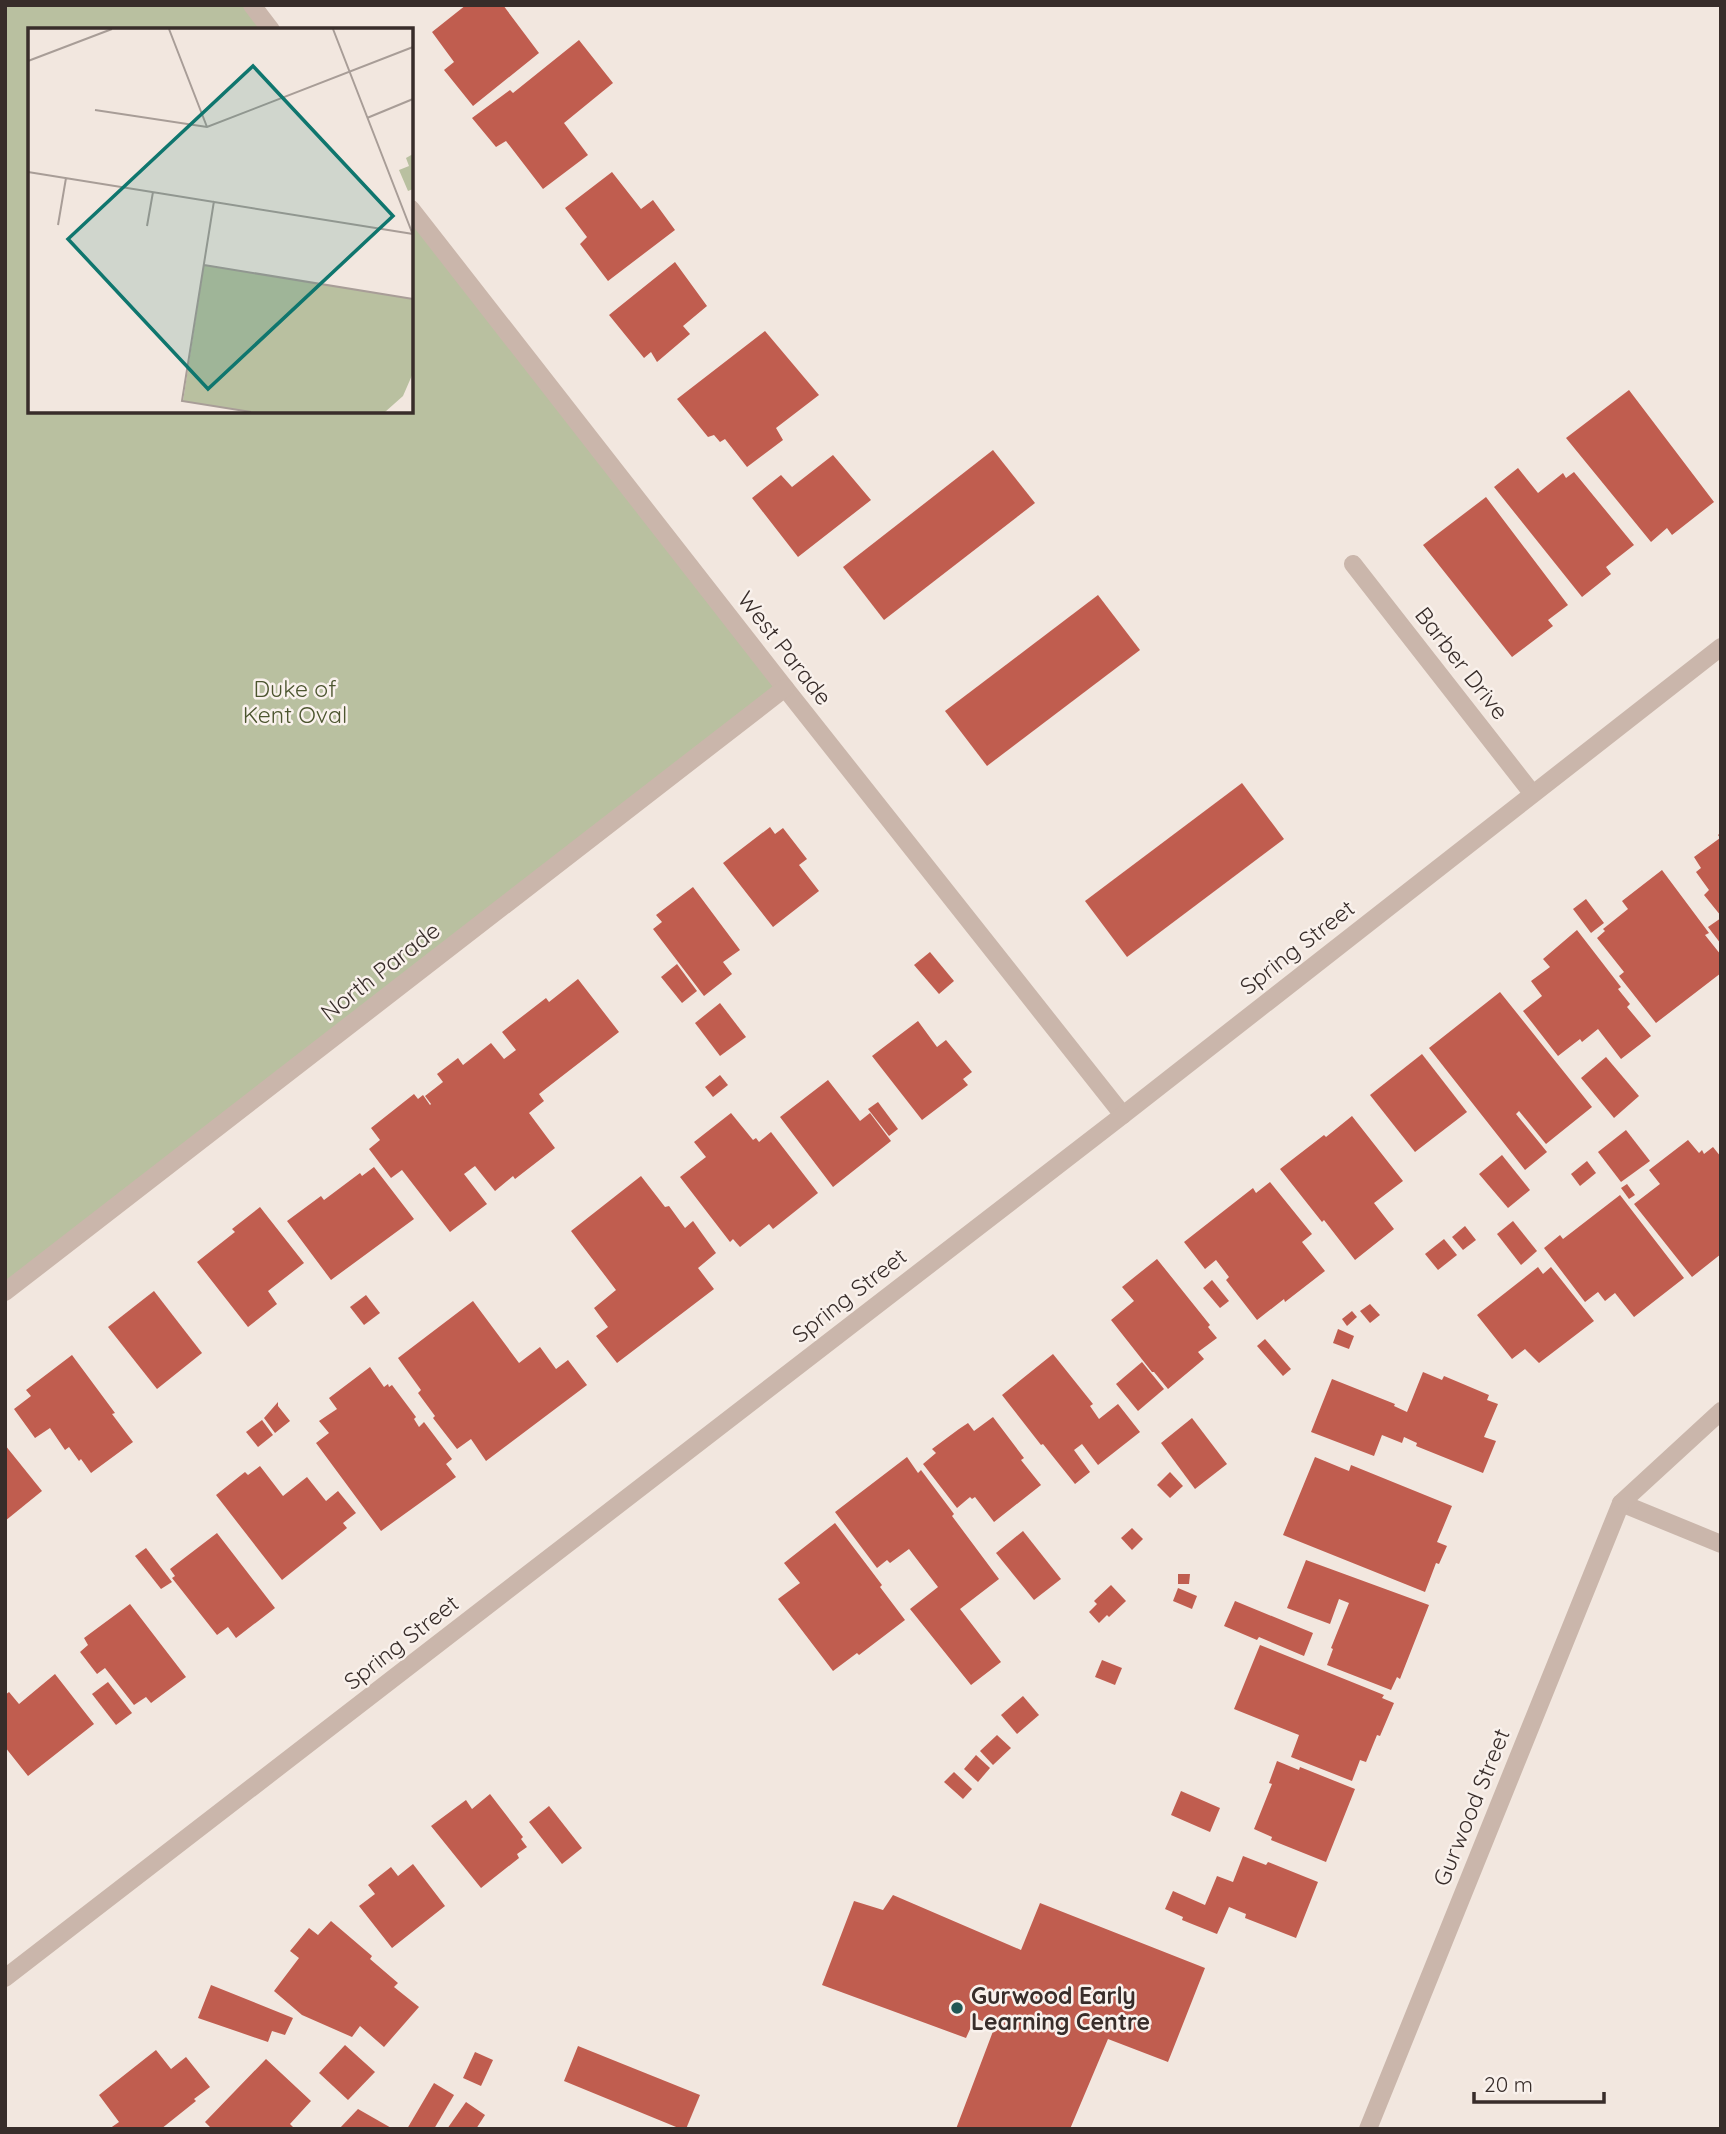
<svg xmlns="http://www.w3.org/2000/svg" width="1726" height="2134" viewBox="0 0 1726 2134" font-family="Quicksand,sans-serif">
<style>
.green{fill:#b9c0a0}
.building{fill:#c05d4f}
.lines{fill:none;stroke-linecap:round;stroke-linejoin:round}
.minor{stroke:#cab6ab;stroke-width:18}
.poi-dot{fill:#215755;stroke:#f9f1ec;stroke-width:2.5}
.labels{text-anchor:middle;dominant-baseline:central;stroke-width:5;stroke-linejoin:round;paint-order:stroke}
.street-label{font-size:23px;fill:#382d2a;stroke:#f9f1ec}
.park-label{font-size:23px;fill:#4c552f;stroke:#f9f1ec}
.poi-label{font-size:23px;font-weight:bold;fill:#382d2a;stroke:#f9f1ec;text-anchor:start}
.inset-road{fill:none;stroke:#a89d97;stroke-width:2}
.view{fill:#0f766e;fill-opacity:0.15;stroke:#0f766e;stroke-width:3.5}
.inset-edge{fill:none;stroke:#382d2a;stroke-width:3.5}
</style>
<rect width="100%" height="100%" fill="#f2e7df"/>
<path class="green" d="M5 5H252L271 30H30V411H411V209L785 688 5 1292Z"/>
<g class="building">
<path d="M466 5H503L539 53 473 106 444 70 454 62 432 32Z"/>
<path d="M579 40 613 83 564 123 588 155 543 189 506 141 496 147 472 118 510 90 513 93Z"/>
<path d="M612 172 641 209 653 200 675 230 608 281 580 244 587 237 565 208Z"/>
<path d="M675 262 707 306 683 326 690 334 657 362 651 352 644 358 609 315Z"/>
<path d="M765 331 819 395 776 428 783 440 747 467 725 439 720 442 714 435 708 437 677 399Z"/>
<path d="M1629 390 1714 502 1672 535 1667 528 1651 542 1566 438Z"/>
<path d="M993 450 1035 503 884 620 843 567Z"/>
<path d="M833 455 871 500 798 557 752 498 781 475 792 487Z"/>
<path d="M1518 468 1538 493 1563 473 1566 478 1574 472 1634 545 1606 567 1611 574 1582 597 1494 487Z"/>
<path d="M1486 497 1568 605 1548 620 1553 626 1512 657 1423 545Z"/>
<path d="M1098 595 1140 650 987 766 945 711Z"/>
<path d="M1242 783 1284 839 1127 957 1085 901Z"/>
<path d="M770 827 775 834 783 828 807 859 799 865 819 891 773 927 723 863Z"/>
<path d="M1721 832V916L1704 895 1709 890 1696 872 1701 868 1694 857 1720 838 1718 835Z"/>
<path d="M1662 870 1709 933 1705 935 1721 955V973L1656 1023 1619 976 1624 972 1597 938 1605 931 1603 929 1628 909 1622 901Z"/>
<path d="M693 887 740 950 723 962 732 974 704 996 653 929 662 922 656 915Z"/>
<path d="M1586 899 1604 923 1591 933 1573 909Z"/>
<path d="M1721 918V944L1708 927Z"/>
<path d="M1577 930 1621 987 1618 989 1630 1004 1627 1007 1651 1036 1621 1059 1598 1029 1582 1042 1580 1039 1558 1056 1523 1011 1542 996 1531 981 1550 967 1543 959Z"/>
<path d="M930 952 954 981 939 994 914 965Z"/>
<path d="M677 964 697 991 682 1003 661 977Z"/>
<path d="M578 979 619 1032 539 1094 544 1101 529 1113 555 1148 515 1179 513 1176 495 1191 475 1166 464 1174 487 1204 450 1232 402 1170 391 1178 369 1149 380 1140 371 1128 414 1094 418 1099 423 1095 430 1105 431 1104 425 1096 443 1082 437 1074 458 1058 463 1065 491 1043 504 1059 516 1050 502 1032 546 998 549 1002Z"/>
<path d="M1500 992 1592 1107 1546 1144 1519 1111 1516 1114 1547 1152 1525 1170 1429 1048Z"/>
<path d="M720 1003 746 1037 720 1056 695 1023Z"/>
<path d="M918 1021 937 1047 946 1040 972 1072 963 1079 968 1085 922 1120 872 1056Z"/>
<path d="M1422 1054 1467 1112 1415 1152 1370 1095Z"/>
<path d="M1606 1057 1639 1096 1614 1118 1581 1078Z"/>
<path d="M720 1075 728 1085 713 1097 705 1087Z"/>
<path d="M828 1080 860 1121 870 1113 891 1141 833 1187 780 1117Z"/>
<path d="M878 1102 898 1129 889 1136 868 1109Z"/>
<path d="M731 1113 753 1140 756 1138 759 1142 771 1132 818 1193 773 1229 769 1224 740 1247 733 1239 730 1242 680 1177 706 1157 694 1142Z"/>
<path d="M1352 1116 1403 1181 1374 1203 1394 1229 1355 1260 1324 1220 1322 1222 1280 1169 1324 1135 1326 1137Z"/>
<path d="M1626 1130 1650 1161 1621 1182 1598 1152Z"/>
<path d="M1688 1140 1699 1153 1702 1150 1704 1154 1713 1147 1721 1157V1254L1692 1277 1634 1204 1660 1184 1649 1170Z"/>
<path d="M1502 1155 1530 1190 1508 1208 1479 1174Z"/>
<path d="M1587 1161 1596 1173 1580 1186 1571 1174Z"/>
<path d="M374 1167 414 1219 331 1280 287 1221 321 1196 324 1200 360 1173 362 1176Z"/>
<path d="M641 1176 665 1207 669 1206 685 1228 693 1221 716 1253 698 1268 714 1289 617 1363 596 1336 608 1327 594 1308 616 1290 571 1231Z"/>
<path d="M1270 1182 1312 1234 1302 1242 1325 1271 1285 1302 1284 1299 1257 1320 1226 1280 1229 1277 1216 1260 1205 1269 1184 1242 1253 1188 1256 1193Z"/>
<path d="M1627 1184 1635 1195 1629 1199 1621 1188Z"/>
<path d="M1620 1195 1684 1278 1634 1317 1615 1293 1605 1301 1598 1292 1585 1302 1544 1248 1560 1235 1563 1239Z"/>
<path d="M260 1207 304 1263 268 1291 277 1304 248 1327 197 1262 235 1232 232 1229Z"/>
<path d="M1513 1221 1537 1251 1521 1265 1497 1234Z"/>
<path d="M1465 1226 1476 1240 1463 1250 1452 1237Z"/>
<path d="M1444 1239 1457 1255 1438 1270 1425 1254Z"/>
<path d="M1157 1259 1210 1325 1208 1327 1217 1338 1198 1352 1204 1359 1168 1389 1154 1372H1152L1111 1320 1134 1301 1122 1287Z"/>
<path d="M1538 1267 1543 1274 1551 1267 1594 1321 1539 1363 1525 1349 1512 1359 1477 1315Z"/>
<path d="M1212 1280 1229 1301 1220 1308 1203 1288Z"/>
<path d="M154 1291 202 1353 157 1389 108 1327Z"/>
<path d="M366 1295 380 1313 364 1325 350 1307Z"/>
<path d="M473 1301 519 1363 540 1347 556 1369 568 1360 587 1385 486 1461 471 1439 457 1449 433 1418 435 1416 418 1393 421 1390 398 1358Z"/>
<path d="M1370 1304 1380 1315 1370 1323 1360 1311Z"/>
<path d="M1352 1311 1357 1317 1347 1326 1342 1319Z"/>
<path d="M1338 1329 1354 1336 1349 1349 1333 1343Z"/>
<path d="M1265 1339 1291 1369 1283 1376 1257 1346Z"/>
<path d="M1053 1354 1093 1404 1090 1406 1099 1419 1118 1404 1140 1432 1098 1465 1082 1444 1074 1450 1090 1472 1075 1484 1043 1444 1041 1445 1002 1395Z"/>
<path d="M72 1355 115 1413 112 1414 133 1442 91 1473 81 1459 79 1461 69 1447 65 1450 50 1428 35 1438 14 1409 31 1396 26 1390Z"/>
<path d="M1142 1362 1164 1389 1138 1411 1116 1384Z"/>
<path d="M370 1367 384 1387 388 1384 389 1387 392 1385 416 1417 414 1419 419 1427 424 1422 452 1459 446 1464 456 1477 381 1531 316 1443 329 1433 319 1421 337 1409 329 1398Z"/>
<path d="M1423 1372 1442 1380 1444 1376 1489 1395 1487 1400 1498 1404 1484 1437 1496 1441 1483 1473 1416 1446 1417 1443 1404 1437 1402 1443 1382 1435 1374 1456 1311 1432 1332 1379 1395 1404 1394 1406 1407 1412Z"/>
<path d="M278 1402V1406L290 1421 275 1433 264 1418Z"/>
<path d="M993 1417 1024 1458 1021 1460 1041 1485 994 1522 975 1497 972 1499 970 1497 957 1508 923 1464 936 1453 932 1449 959 1429 968 1423 974 1431Z"/>
<path d="M1192 1418 1227 1464 1195 1489 1161 1443Z"/>
<path d="M262 1420 273 1435 258 1447 246 1432Z"/>
<path d="M5 1445 42 1491 5 1521Z"/>
<path d="M907 1457 918 1473 921 1470 954 1514 952 1516 999 1579 960 1609 1001 1662 971 1685 910 1609 938 1587 909 1549 890 1563 887 1560 877 1568 835 1512Z"/>
<path d="M1315 1457 1349 1471 1351 1465 1452 1506 1437 1542 1447 1546 1439 1564 1436 1563 1425 1592 1283 1535Z"/>
<path d="M260 1466 283 1496 307 1477 326 1501 338 1491 356 1513 343 1523 347 1528 282 1580 216 1495 245 1472 248 1475Z"/>
<path d="M1170 1472 1183 1486 1170 1498 1157 1485Z"/>
<path d="M835 1523 882 1585 880 1587 905 1620 859 1655 857 1653 833 1671 778 1599 800 1583 784 1563Z"/>
<path d="M1132 1528 1143 1539 1132 1550 1121 1538Z"/>
<path d="M1023 1531 1061 1579 1034 1600 996 1553Z"/>
<path d="M217 1533 275 1608 236 1638 228 1627 217 1635 172 1578 175 1576 170 1569Z"/>
<path d="M146 1548 172 1582 161 1589 135 1556Z"/>
<path d="M1306 1560 1429 1605 1400 1679 1397 1677 1391 1690 1327 1665 1333 1649 1331 1648 1349 1603 1339 1599 1330 1624 1287 1608Z"/>
<path d="M1178 1574H1190L1189 1584H1178Z"/>
<path d="M1111 1585 1126 1601 1109 1617 1107 1615 1099 1623 1089 1612 1097 1604 1094 1601Z"/>
<path d="M1178 1588 1197 1596 1192 1609 1173 1601Z"/>
<path d="M1235 1601 1313 1633 1304 1656 1259 1637 1257 1640 1224 1626Z"/>
<path d="M130 1604 186 1677 151 1703 146 1697 134 1705 105 1668 97 1674 80 1652 88 1645 84 1638Z"/>
<path d="M1260 1645 1384 1695 1382 1698 1394 1703 1380 1736 1377 1735 1366 1762 1360 1760 1352 1781 1291 1757 1299 1735 1234 1709Z"/>
<path d="M1102 1660 1122 1668 1115 1685 1095 1677Z"/>
<path d="M55 1674 94 1724 28 1776 5 1747V1695L9 1692 19 1704Z"/>
<path d="M108 1682 132 1713 116 1725 92 1694Z"/>
<path d="M1023 1696 1039 1715 1017 1734 1001 1715Z"/>
<path d="M997 1735 1011 1748 993 1765 980 1751Z"/>
<path d="M976 1755 990 1768 978 1782 964 1769Z"/>
<path d="M1277 1761 1299 1770 1300 1767 1355 1789 1326 1862 1271 1840 1272 1837 1254 1829 1272 1784 1269 1783Z"/>
<path d="M954 1772 972 1789 963 1799 944 1782Z"/>
<path d="M1181 1791 1220 1808 1210 1832 1171 1815Z"/>
<path d="M490 1794 523 1837 521 1839 527 1847 517 1854 519 1858 481 1888 431 1826 466 1800 472 1809Z"/>
<path d="M549 1806 582 1848 562 1864 529 1822Z"/>
<path d="M1243 1856 1266 1865 1268 1862 1318 1882 1296 1938 1245 1918 1246 1914 1229 1907 1217 1934 1182 1920 1183 1917 1165 1909 1173 1891 1205 1905 1217 1876 1233 1882Z"/>
<path d="M413 1864 445 1906 392 1948 359 1906 375 1894 368 1885 391 1867 398 1876Z"/>
<path d="M893 1895 1021 1950 1040 1903 1205 1968 1168 2062 1108 2039 1070 2129H956L995 2026 975 2018 966 2038 822 1985 854 1901 883 1910Z"/>
<path d="M331 1921 372 1956 370 1959 398 1983 394 1987 419 2007 384 2047 360 2026 352 2037 302 2015 274 1991 299 1958 290 1951 309 1928 318 1935Z"/>
<path d="M211 1985 293 2018 285 2035 272 2031 268 2042 198 2018Z"/>
<path d="M345 2045 375 2072 348 2100 319 2073Z"/>
<path d="M578 2046 700 2095 686 2129H681L564 2081Z"/>
<path d="M156 2050 171 2069 186 2057 210 2087 194 2099 196 2101 161 2129H109L119 2122 99 2095Z"/>
<path d="M475 2052 493 2060 481 2086 463 2078Z"/>
<path d="M266 2059 311 2101 290 2124 293 2127 291 2129H212L205 2122Z"/>
<path d="M434 2083 454 2095 434 2129H407Z"/>
<path d="M466 2102 485 2115 476 2129H447Z"/>
<path d="M358 2109 393 2129H339Z"/>
</g>
<g class="lines">
<g class="minor">
<path d="M252 5 271 30"/>
<path d="M411 209 785 688 1123 1115"/>
<path d="M1353 564 1532 793"/>
<path d="M5 1292 785 688"/>
<path d="M1621 1503 1721 1544"/>
<path d="M5 1978 1123 1115 1721 647"/>
<path d="M1368 2129 1621 1503 1721 1411"/>
</g>
</g>
<circle class="poi-dot" cx="957" cy="2008" r="7"/>
<g class="labels">
<g class="street-label">
<text transform="translate(785 648) rotate(52)">West Parade</text>
<text transform="translate(1462 663) rotate(52)">Barber Drive</text>
<text transform="translate(1297 947) rotate(-38)">Spring Street</text>
<text transform="translate(380 971) rotate(-38)">North Parade</text>
<text transform="translate(849 1295) rotate(-38)">Spring Street</text>
<text transform="translate(401 1642) rotate(-38)">Spring Street</text>
<text transform="translate(1471 1807) rotate(-68)">Gurwood Street</text>
</g>
<g class="park-label">
<text x="295" y="688">Duke of<tspan x="295" dy="26">Kent Oval</tspan></text>
</g>
<g class="poi-label">
<text x="971" y="1995">Gurwood Early<tspan x="971" dy="26">Learning Centre</tspan></text>
</g>
</g>
<g transform="translate(28 28)">
<rect width="385" height="385" fill="#f2e7df"/>
<path d="M385 126V161L380 163 371 142 381 138 378 130ZM176 237 385 271V345L375 368 357 384H223L155 373Z" fill="#b9c0a0"/>
<path class="inset-road" d="M141 1 179 99M305 1 385 207M0 33 84 1M67 82 179 99 385 19M339 90 385 71M0 144 385 206M186 173 154 373 223 384M30 197 38 150M119 198 125 164M176 237 385 271"/>
<path class="view" d="M225 38 365 188 180 361 40 211Z"/>
<rect width="385" height="385" class="inset-edge"/>
</g>
<rect width="1726" height="2134" fill="none" stroke="#382d2a" stroke-width="14"/>
<path d="M1474 2092v10h130v-10" fill="none" stroke="#382d2a" stroke-width="3.5"/>
<text x="1484" y="2092" font-size="21" fill="#382d2a" stroke="#f9f1ec" stroke-width="5" paint-order="stroke">20 m</text>
</svg>
